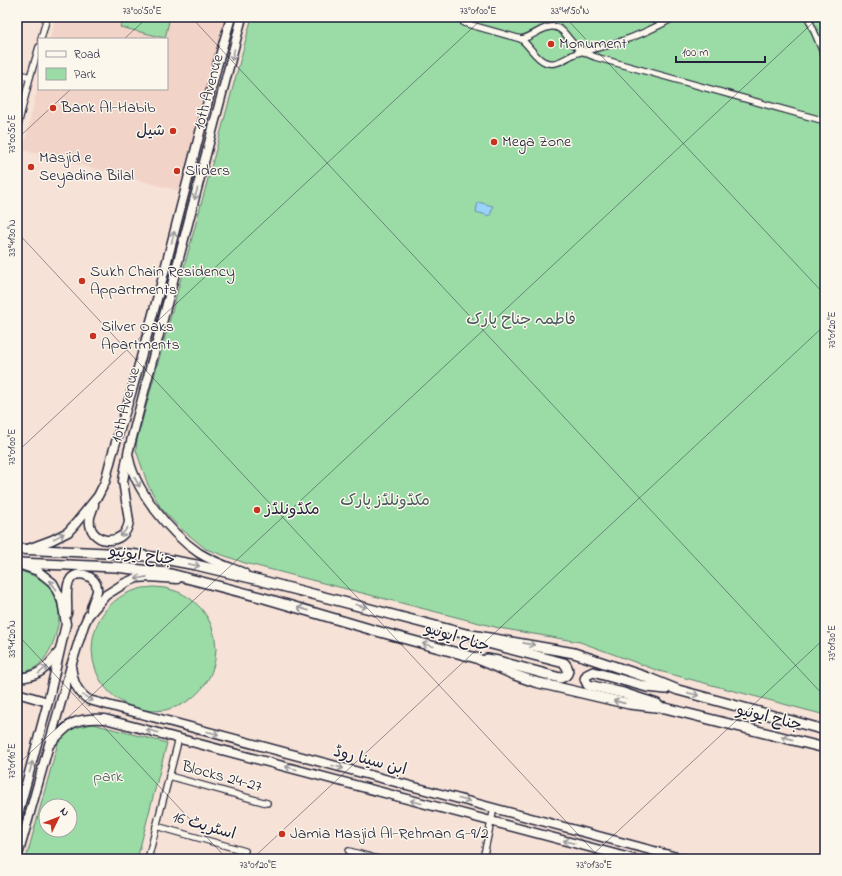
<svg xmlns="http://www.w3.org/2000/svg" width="842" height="876" viewBox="0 0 842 876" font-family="'Indie Flower','Playpen Sans Arabic',sans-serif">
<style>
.built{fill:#f2d3c7}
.green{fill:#9bdca6;stroke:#5e7f70;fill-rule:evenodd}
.water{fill:#99d3f9;stroke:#698cad}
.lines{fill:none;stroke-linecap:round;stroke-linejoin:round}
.street-casing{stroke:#22223b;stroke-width:8}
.secondary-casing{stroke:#22223b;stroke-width:11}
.primary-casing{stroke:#22223b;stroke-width:12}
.street{stroke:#fbf7ec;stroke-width:5.5}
.secondary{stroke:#fbf7ec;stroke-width:8}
.primary{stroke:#fbf7ec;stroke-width:9}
.oneway{stroke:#99979c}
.ticks{fill:none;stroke:#22223b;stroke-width:1;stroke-opacity:0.45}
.poi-dot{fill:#c8321e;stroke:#fbf7ec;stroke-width:1.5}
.labels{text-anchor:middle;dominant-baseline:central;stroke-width:3;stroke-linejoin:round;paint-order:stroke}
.poi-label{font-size:16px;fill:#22223b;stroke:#fbf7ec;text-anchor:start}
.street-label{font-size:16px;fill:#22223b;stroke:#fbf7ec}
.park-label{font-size:16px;fill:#465a5b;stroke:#fbf7ec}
.neatline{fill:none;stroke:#22223b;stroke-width:1.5}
.ticks-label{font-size:10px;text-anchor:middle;fill:#22223b}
</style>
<rect width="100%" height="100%" fill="#f6e2d6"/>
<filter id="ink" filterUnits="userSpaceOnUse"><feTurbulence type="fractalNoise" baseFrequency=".025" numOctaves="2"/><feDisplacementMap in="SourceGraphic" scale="8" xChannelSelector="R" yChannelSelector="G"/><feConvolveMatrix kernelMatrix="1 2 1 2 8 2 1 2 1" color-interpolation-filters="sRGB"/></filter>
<g filter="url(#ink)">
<path class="built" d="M56 17H227L180 191 23 150 39 83V89H167V39H50Z"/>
<g class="green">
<path d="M123 17H170L165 38 120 27Z"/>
<path d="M252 17H825V715L659 671 580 642 499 628 245 563 206 549 179 527 161 508 148 485 136 450 137 440Z"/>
<path d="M17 570C27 573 40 577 47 585 54 592 59 606 59 616 59 620 58 625 57 629 53 648 41 674 17 672Z"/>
<circle cx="154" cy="649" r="62"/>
<path d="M93 724 167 743 137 859H26L59 739 74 728ZM46 806H70V830H46Z"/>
</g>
<path class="water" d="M478 202 493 206 490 216 476 212Z"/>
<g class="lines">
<defs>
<g id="street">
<path d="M808 17 825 57"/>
<path d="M464 23 521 39C529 45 536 59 545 62 557 67 566 57 577 53 590 49 605 47 619 42 638 36 657 27 675 17"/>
<path d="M41 39 47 17"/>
<path d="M521 39C532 37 541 28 550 27 563 25 567 39 576 46 581 52 588 54 595 57L825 121"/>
<path d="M17 73 30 77"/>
<path d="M17 129 30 77 39 47"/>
<path d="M169 776 267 803"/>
<path d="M156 826 245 851"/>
<path d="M349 851 378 859"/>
<path d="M148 859 179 738"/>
<path d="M483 859 494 808"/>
</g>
<g id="secondary">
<path d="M242 17 128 453C132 488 171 534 199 553 213 562 229 567 244 573"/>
<path d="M94 505C93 509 91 513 90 517 86 545 126 549 129 521L123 481 127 458"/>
<path d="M28 549 52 540 68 532 76 523 98 496 105 482 112 455 132 390 159 292 217 66 231 17"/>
<path d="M67 614C68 605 65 589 69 582 75 567 99 576 97 591 96 596 92 603 91 609"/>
<path d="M71 666C73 681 76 691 89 700L684 859"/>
<path d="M17 678C38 677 46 669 58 653"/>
<path d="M17 693 48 702"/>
<path d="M49 745C69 724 73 717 105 719L634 859"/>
<path d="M17 818 48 702 66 624 62 601 53 583 38 571 21 565"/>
<path d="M17 859 71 666 84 625 88 616 106 595 125 583 137 578 150 577 177 579"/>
</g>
<g id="primary">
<path d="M17 549 129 554 153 557 196 565 259 580 466 634 574 653 646 677 678 690 825 730"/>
<path d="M17 563 116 567 167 573 264 598 373 630 476 658 515 675 535 682 629 704 665 708 825 748"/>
<path d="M484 642 564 663C570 669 569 676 560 678L498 661 487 659"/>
<path d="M657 704 623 693 588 685 585 679 587 675 593 672 647 687 666 689"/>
</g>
</defs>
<use href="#street" class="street-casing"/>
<use href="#secondary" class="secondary-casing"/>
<use href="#primary" class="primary-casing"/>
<use href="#street" class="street"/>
<use href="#secondary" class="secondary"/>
<use href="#primary" class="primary"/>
</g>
<defs><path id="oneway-shaft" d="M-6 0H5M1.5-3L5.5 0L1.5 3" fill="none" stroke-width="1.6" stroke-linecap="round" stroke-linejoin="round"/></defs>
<g class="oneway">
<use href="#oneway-shaft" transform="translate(233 55) rotate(104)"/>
<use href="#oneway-shaft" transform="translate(196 194) rotate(105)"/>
<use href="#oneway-shaft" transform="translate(173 237) rotate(-76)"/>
<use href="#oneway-shaft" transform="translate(137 482) rotate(61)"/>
<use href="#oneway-shaft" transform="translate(124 532) rotate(128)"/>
<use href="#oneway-shaft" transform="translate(59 536) rotate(-29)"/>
<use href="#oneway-shaft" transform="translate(194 565) rotate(12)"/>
<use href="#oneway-shaft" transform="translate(141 578) rotate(169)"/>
<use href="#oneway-shaft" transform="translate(53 585) rotate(-127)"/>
<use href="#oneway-shaft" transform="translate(361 606) rotate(14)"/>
<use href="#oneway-shaft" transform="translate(303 609) rotate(-163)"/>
<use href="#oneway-shaft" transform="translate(529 644) rotate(11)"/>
<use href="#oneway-shaft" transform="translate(428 645) rotate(-165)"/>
<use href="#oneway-shaft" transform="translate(43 670) rotate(-39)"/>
<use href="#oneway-shaft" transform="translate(693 694) rotate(15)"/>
<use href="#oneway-shaft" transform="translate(88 698) rotate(29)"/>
<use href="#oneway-shaft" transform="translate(619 702) rotate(-167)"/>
<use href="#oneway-shaft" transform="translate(152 731) rotate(-166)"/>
<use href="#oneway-shaft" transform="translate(213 733) rotate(15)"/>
<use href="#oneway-shaft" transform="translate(787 738) rotate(-166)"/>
<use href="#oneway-shaft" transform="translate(31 767) rotate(-75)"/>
<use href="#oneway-shaft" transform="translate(338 767) rotate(15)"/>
<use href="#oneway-shaft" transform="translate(291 768) rotate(-165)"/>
<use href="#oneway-shaft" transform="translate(464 800) rotate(15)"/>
<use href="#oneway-shaft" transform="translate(416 802) rotate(-165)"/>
<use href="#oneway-shaft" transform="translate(569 842) rotate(-165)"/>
</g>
</g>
<path class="ticks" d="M191 17 825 697M565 17 825 295M124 39 148 17M17 139 71 89M17 232 601 859M17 452 484 17M17 634 227 859M17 765 819 17M252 859 825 325M588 859 825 638"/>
<g class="poi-dot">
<circle cx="551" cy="44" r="4"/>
<circle cx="53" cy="108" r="4"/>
<circle cx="173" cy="131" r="4"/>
<circle cx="494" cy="142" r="4"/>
<circle cx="31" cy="167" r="4"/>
<circle cx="177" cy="171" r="4"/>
<circle cx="82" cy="281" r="4"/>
<circle cx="93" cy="336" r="4"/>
<circle cx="257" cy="510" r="4"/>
<circle cx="282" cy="834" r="4"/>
</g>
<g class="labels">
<g class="poi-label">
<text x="559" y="44">Monument</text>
<text x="61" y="108">Bank Al-Habib</text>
<text x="165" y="131" text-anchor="end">شیل</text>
<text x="502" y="142">Mega Zone</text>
<text x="39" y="158">Masjid e<tspan x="39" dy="18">Seyadina Bilal</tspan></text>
<text x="185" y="171">Sliders</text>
<text x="90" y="272">Sukh Chain Residency<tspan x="90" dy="18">Appartments</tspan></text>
<text x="101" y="327">Silver Oaks<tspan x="101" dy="18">Apartments</tspan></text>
<text x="265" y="510">مکڈونلڈز</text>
<text x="290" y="834">Jamia Masjid Al-Rehman G-9/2</text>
</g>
<g class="street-label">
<text transform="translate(209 92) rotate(-75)">10th Avenue</text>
<text transform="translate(126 405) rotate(-76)">10th Avenue</text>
<text transform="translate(142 556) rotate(8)">جناح ایونیو</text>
<text transform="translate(457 638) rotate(17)">جناح ایونیو</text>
<text transform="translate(769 718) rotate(14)">جناح ایونیو</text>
<text transform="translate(370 761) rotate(15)">ابن سینا روڈ</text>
<text transform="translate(222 777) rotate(15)">Blocks 24-27</text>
<text transform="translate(204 826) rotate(16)">اسٹریٹ 16</text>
</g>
<g class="park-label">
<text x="521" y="320">فاطمہ جناح پارک</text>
<text x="385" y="501">مکڈونلڈز پارک</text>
<text x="108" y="777">park</text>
</g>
</g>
<rect width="842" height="876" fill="none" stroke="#fbf7ec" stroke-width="44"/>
<rect x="38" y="38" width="130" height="52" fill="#fbf7ec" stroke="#a4a2a5"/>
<rect x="46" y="51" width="20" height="6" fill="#fbf7ec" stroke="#a4a2a5"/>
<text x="74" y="58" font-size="12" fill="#22223b">Road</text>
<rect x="46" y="68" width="20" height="12" fill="#9bdca6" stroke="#a4a2a5"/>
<text x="74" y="78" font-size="12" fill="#22223b">Park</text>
<g transform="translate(58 818) rotate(47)"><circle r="19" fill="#fbf7ec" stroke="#a4a2a5"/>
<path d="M0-3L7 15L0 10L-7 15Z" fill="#c8321e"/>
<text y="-6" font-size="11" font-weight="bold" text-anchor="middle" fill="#22223b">N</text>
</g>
<path d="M676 56v6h89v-6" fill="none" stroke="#22223b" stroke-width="2"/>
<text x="682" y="56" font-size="12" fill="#22223b" stroke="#fbf7ec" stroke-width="3" paint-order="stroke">100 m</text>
<rect x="22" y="22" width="798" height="832" class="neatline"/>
<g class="ticks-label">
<text x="142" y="14">73°00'50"E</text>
<text x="478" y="14">73°01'00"E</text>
<text x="570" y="14">33°41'50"N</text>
<text transform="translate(11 134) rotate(-90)" y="4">73°00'50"E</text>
<text transform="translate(11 238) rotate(-90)" y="4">33°41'30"N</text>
<text transform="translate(831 330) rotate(-90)" y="4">73°01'20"E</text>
<text transform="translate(11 447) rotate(-90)" y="4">73°01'00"E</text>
<text transform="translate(11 639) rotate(-90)" y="4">33°41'20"N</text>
<text transform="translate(831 643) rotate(-90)" y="4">73°01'30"E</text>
<text transform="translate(11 761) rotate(-90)" y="4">73°01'10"E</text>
<text x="258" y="868">73°01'20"E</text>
<text x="594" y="868">73°01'30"E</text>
</g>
</svg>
